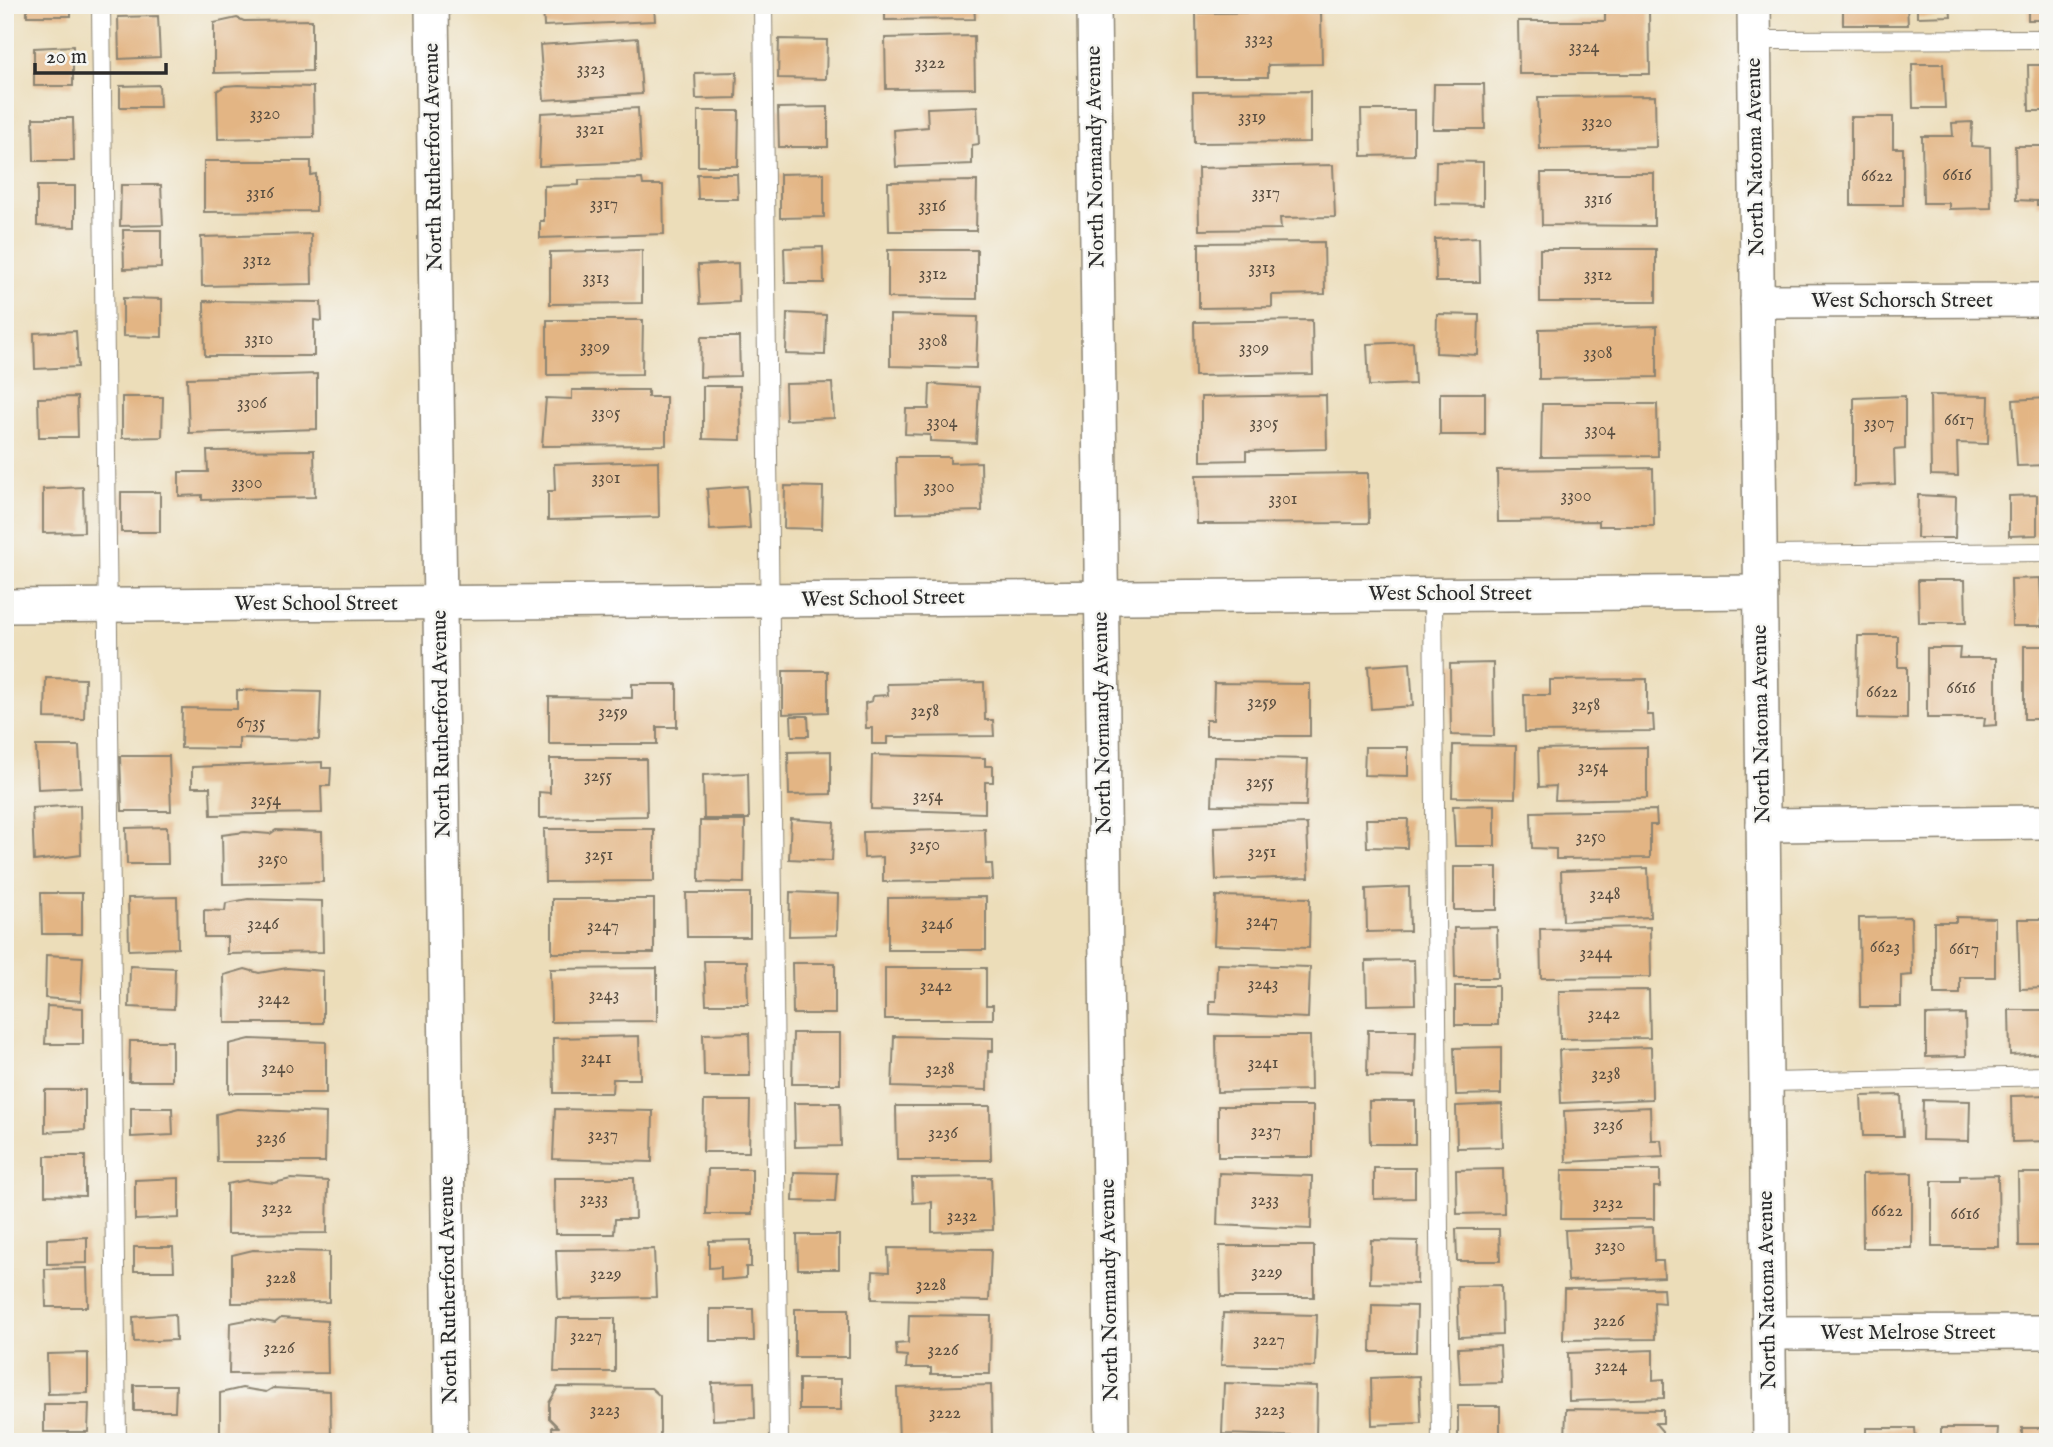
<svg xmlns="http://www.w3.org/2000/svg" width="2053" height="1447" viewBox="0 0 2053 1447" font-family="'IM FELL English',serif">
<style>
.building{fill:#e3b584}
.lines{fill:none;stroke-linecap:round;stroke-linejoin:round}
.lane-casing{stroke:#8c8472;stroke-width:20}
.street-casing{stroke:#8c8472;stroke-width:36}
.lane{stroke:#fff;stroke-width:18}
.street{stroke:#fff;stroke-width:33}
.labels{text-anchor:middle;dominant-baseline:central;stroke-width:5;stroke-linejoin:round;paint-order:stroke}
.number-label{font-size:18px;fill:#594e41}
.street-label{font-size:21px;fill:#2b2b2b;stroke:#f6f6f2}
</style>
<rect width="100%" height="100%" fill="#f6f6f2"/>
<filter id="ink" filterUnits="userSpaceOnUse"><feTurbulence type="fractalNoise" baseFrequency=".0143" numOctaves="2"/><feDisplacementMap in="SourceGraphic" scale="14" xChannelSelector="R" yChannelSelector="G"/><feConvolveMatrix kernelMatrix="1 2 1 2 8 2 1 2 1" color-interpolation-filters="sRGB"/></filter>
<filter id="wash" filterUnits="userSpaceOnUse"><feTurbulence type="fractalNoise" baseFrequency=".00686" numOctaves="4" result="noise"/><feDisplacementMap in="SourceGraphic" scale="28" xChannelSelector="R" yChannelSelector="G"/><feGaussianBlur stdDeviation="1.57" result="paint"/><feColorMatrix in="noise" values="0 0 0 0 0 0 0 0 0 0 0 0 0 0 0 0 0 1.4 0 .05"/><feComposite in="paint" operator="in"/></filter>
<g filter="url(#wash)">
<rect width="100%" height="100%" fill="#ecddb9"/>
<g id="blocks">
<g class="building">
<rect x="27" y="5" width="44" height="11"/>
<path d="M113 5H165V8L113 9Z"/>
<path d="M543 5H654L655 21 544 26Z"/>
<path d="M885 5H974L975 19 885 20Z"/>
<path d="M1843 5H1907L1908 25H1843Z"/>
<path d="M1917 5H1950L1951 16 1917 17Z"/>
<rect x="2028" y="5" width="20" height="15"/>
<path d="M1605 11H1649L1650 74H1519L1518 21H1605Z"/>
<path d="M1321 12 1322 64 1268 65V77H1197L1196 13Z"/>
<path d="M158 16 160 57 119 59 118 17Z"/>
<path d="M237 18 244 21 312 20V71L214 73V23Z"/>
<path d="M974 36 975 88 886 89 885 38Z"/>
<path d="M638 38 642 94 544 100 540 45Z"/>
<path d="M779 39 827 40 826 79 778 78Z"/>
<path d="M73 46V86H34V48Z"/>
<path d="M1912 64H1943L1945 108H1913Z"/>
<path d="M2028 65H2048V111H2029Z"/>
<path d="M737 72 736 98 696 99 695 73Z"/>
<path d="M1434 84H1484L1485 129H1433Z"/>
<path d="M159 85 160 107H120V86Z"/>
<path d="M238 85 313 87 314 137 218 139 217 91 225 86Z"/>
<path d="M1310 91V142L1194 143 1193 92Z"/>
<path d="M1655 96 1656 147 1540 149 1538 97Z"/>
<path d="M977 106 979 144 972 145V164L896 167 894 130 928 127 927 108Z"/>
<path d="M828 107V147H779L778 108Z"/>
<path d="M638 108 641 162 539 166 541 113Z"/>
<path d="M1361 110H1414V155L1362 156Z"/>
<path d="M698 111H739L738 166H698Z"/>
<path d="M1851 117H1893V148H1903V205H1851Z"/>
<path d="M33 118H73L74 161H34Z"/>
<path d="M1972 122 1971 146 1990 147 1991 208 1949 209V203H1923L1922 136H1953L1952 123Z"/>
<path d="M2015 146H2048V205H2037V201L2016 200Z"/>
<path d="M204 161H311V175L316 174V211L204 212Z"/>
<path d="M1436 161 1483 162V205L1435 204Z"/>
<path d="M1333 165 1335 217 1280 218 1281 229 1199 230 1198 168Z"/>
<path d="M824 173V217L780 218V174Z"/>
<path d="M1541 173H1654V226L1542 225Z"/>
<path d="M697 174H737L738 199H698Z"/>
<path d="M642 179 643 185H663L664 234 540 238V221H544V186L579 185V180Z"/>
<path d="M977 181 976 231H889L888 182Z"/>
<path d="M121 185H161L163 225 120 226Z"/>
<path d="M37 186H75V227L37 226Z"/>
<path d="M123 230H161V268L124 269Z"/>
<path d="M311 234 312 284 202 286 201 237Z"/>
<path d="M1479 237 1480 282H1436L1435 239Z"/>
<path d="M1324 242 1325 294 1272 295V307L1199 308V243Z"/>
<path d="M823 247 824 283H785L784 248Z"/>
<rect x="1540" y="249" width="116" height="53"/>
<path d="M642 250V303L550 304V252Z"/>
<path d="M888 250H977V299L888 298Z"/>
<path d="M738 263 739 302 700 304 698 265Z"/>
<path d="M123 298 162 299V337L123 336Z"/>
<path d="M204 301 321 302 322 321 314 320V356H205Z"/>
<path d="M787 313 826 315 825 355 786 354Z"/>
<path d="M1437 314 1479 315 1478 355 1436 353Z"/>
<path d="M890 315 978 317 976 368 890 366Z"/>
<path d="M547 320H643L642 374 547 375Z"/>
<path d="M1312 320 1313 374 1195 376 1194 322Z"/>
<path d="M1657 326V377L1539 379V329Z"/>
<path d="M76 331 78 367 35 369 34 333Z"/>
<path d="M701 337H739L740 376 700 377Z"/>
<path d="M1413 342 1415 384 1369 386 1367 344Z"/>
<path d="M317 374V429L189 433 187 378Z"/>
<path d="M832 383 834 418 786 420 785 384Z"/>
<path d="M930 384 979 387 976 443 930 441V435L905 434 906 409H929Z"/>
<path d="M703 386H740L741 440 703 439Z"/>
<path d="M572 390H648V397H666V445L542 446 546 398 572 399Z"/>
<rect x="1440" y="393" width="45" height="42"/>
<path d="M1326 395 1327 449 1246 451V460L1201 461V397Z"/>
<path d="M1930 395 1989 396 1988 444 1957 443 1958 476 1931 475Z"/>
<path d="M1905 396V449L1894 450 1895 484 1854 486V398Z"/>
<path d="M77 397 78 437H39L38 398Z"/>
<path d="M122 397H163L162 437 122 438Z"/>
<path d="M2048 398V465L2017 466 2013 400Z"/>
<path d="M1542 404H1657L1658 456 1541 457Z"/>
<path d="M314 450 315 497 202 500V495L179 496V472H208L207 451Z"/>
<path d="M896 457H950V463L981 462 982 511 897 513Z"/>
<path d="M658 461 659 517 548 520V491H555L554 464Z"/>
<path d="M1653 468 1654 526H1599V521L1498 522 1497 470Z"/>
<path d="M1368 473 1369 523 1197 524 1196 475Z"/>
<path d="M747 486 750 528 710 530 707 489Z"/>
<path d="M785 486 823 487 822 529 784 528Z"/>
<path d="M83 487 84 532 43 533V489Z"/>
<rect x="121" y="492" width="39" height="40"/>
<path d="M1918 495 1956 497 1955 538H1917Z"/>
<path d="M2037 495V535L2009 536V496Z"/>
<path d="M2040 578 2042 626H2012L2011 579Z"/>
<path d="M1918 580H1965L1966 623H1919Z"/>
<path d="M1858 636H1898V667H1907V719L1857 718Z"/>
<rect x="2024" y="646" width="24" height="73"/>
<path d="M1927 648H1960L1959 658H1996V725L1984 726 1985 718H1927Z"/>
<path d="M1410 663 1413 706 1371 709 1368 666Z"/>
<path d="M1493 663 1494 736 1451 735 1450 664Z"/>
<path d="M783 671H828V712L783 714Z"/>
<path d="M46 678 85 679 84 719 45 718Z"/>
<path d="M1647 679V715H1653L1654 731 1525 732 1524 695H1550V680Z"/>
<path d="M984 682 985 720H993L994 736 887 737V744H872V728H866L865 703 872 701 873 696 888 695 887 684Z"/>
<path d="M1214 683 1310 684V736H1206V720H1213Z"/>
<path d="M632 684H677V727H657V744H549V697L632 698Z"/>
<path d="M237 690 321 692 319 740 239 738V749L181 748 182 708 237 709Z"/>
<path d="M791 716H808L809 736H792Z"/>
<path d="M1453 745 1516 746 1515 798 1452 797Z"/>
<path d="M36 746H79L81 787 38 789Z"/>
<path d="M1365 747H1408V776L1364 775Z"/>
<path d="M1647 747V798L1555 800 1556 786 1539 787 1538 749Z"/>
<path d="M831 751V794L789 795 788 752Z"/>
<path d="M872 755 985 758V766H993V782H985V813L871 809Z"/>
<path d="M120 756H169L171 811H122Z"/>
<path d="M1214 757 1308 759 1306 806 1212 805Z"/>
<path d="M550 759H646L647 816 539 818V792L550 793Z"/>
<path d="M322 762V768H331L330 786H321L322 813 211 815 210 787H192V767Z"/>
<path d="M748 773 749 819H704L703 775Z"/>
<path d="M80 805 81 855 34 861 32 808Z"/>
<path d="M1495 805V846H1455L1453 806Z"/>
<path d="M1656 810 1657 825H1650V858L1556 859V849L1532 848 1531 812Z"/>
<path d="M791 819 834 822 832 861 789 859Z"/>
<path d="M1366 819H1408L1407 848 1367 847Z"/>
<path d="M700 821H745L744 883 699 882Z"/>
<path d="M1307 824 1309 877 1216 880 1214 827Z"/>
<path d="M167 827 168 864H127L126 828Z"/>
<path d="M544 829H654V881L545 882Z"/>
<path d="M985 829 986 864H992L993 880 883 882V857L864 858 863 832Z"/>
<path d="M276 830 322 832 323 882 223 884 222 835 245 832 270 834Z"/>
<rect x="1454" y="867" width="43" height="43"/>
<path d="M1648 868 1650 917 1563 921 1561 871Z"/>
<path d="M1409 887 1410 931 1367 932 1366 889Z"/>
<path d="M790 892 838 894 837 935 789 936Z"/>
<path d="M41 893H82V934H42Z"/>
<path d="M686 893H750V937H687Z"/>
<path d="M1216 896 1310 898 1309 948 1214 945Z"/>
<path d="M177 897 178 948 129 950 128 898Z"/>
<path d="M986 897V950H888V898Z"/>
<path d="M248 899 322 901 323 952 227 954V937H204V910L225 911 226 903Z"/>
<rect x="552" y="899" width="102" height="54"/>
<path d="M1911 917 1912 975 1901 976V1007H1860L1859 918Z"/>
<path d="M1956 917 1995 918V977H1960V994H1934V922H1956Z"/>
<path d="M2018 919H2048V988L2020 989Z"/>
<path d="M1497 927 1498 978H1455L1454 928Z"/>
<path d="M1650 927 1651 977 1541 978 1540 929Z"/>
<path d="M46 955 83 957 81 1001 45 998Z"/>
<path d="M1414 960 1415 1004 1367 1005 1366 961Z"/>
<path d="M704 961H747L748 1004H706Z"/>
<path d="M792 963H835V1014H793Z"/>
<path d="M1217 964 1310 967 1308 1018 1210 1014V1001H1216Z"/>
<path d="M130 966 175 968 174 1009 129 1007Z"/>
<path d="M657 968V1021L551 1022 550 969Z"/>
<path d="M885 968H986V1005H993V1019H885Z"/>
<path d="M245 969 259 973 287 968 323 971V1023H225L224 975Z"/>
<rect x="1455" y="986" width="43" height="39"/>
<path d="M1649 990 1650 1038 1560 1039 1559 991Z"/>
<path d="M47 1006 83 1008V1044H45Z"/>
<path d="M2009 1010H2048V1053L2010 1055Z"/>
<path d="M1965 1014 1966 1056 1926 1057V1015Z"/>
<path d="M1368 1030H1416L1415 1077 1367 1076Z"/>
<path d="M749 1033 750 1076H704L703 1034Z"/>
<path d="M793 1033H840V1084H792Z"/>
<path d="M639 1036 640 1079H613L612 1093H554L553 1038Z"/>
<path d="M894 1036 993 1038V1051H988L987 1090 892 1087Z"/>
<path d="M1216 1036H1310L1311 1090 1217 1092Z"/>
<path d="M250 1039 326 1042V1093H229V1044Z"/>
<path d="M130 1041H172V1081H129Z"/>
<path d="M1501 1047V1094L1456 1095 1454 1048Z"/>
<path d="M1651 1047 1652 1099 1561 1103 1559 1050Z"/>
<path d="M45 1090H85V1130L45 1132Z"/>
<path d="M1901 1095 1903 1136H1863L1861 1096Z"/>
<path d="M2048 1095V1141L2012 1142 2011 1096Z"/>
<path d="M1923 1100 1970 1101 1969 1141 1922 1140Z"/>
<path d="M704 1101H750L749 1152H703Z"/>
<path d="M1369 1101H1415V1144H1370Z"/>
<path d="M794 1103H840L841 1146 795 1147Z"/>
<path d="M1502 1104 1503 1147 1457 1148 1456 1106Z"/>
<path d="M896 1106H990L991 1160H897Z"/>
<rect x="1218" y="1106" width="95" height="51"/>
<path d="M1650 1107 1651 1140H1661L1663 1157 1566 1162 1564 1111Z"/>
<path d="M131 1108H172L173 1135 131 1137Z"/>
<path d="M237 1109 326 1113 325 1162H217L216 1114Z"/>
<path d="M555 1109 653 1111 652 1162 553 1159Z"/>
<path d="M45 1156H85V1196L45 1195Z"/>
<path d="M1374 1168H1415V1198L1374 1199Z"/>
<path d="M708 1169H752V1214H706Z"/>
<path d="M1503 1169 1504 1213 1457 1214 1456 1170Z"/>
<path d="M1562 1170H1660V1187H1654V1219H1561Z"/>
<path d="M794 1172 837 1173 835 1202 793 1201Z"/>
<path d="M1219 1173 1312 1176 1311 1229 1217 1225Z"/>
<path d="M1912 1173V1248H1863L1862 1174Z"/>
<path d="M2018 1173H2048V1246H2019Z"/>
<path d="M1998 1175 1999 1247H1932V1181H1960V1176Z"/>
<path d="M991 1177 993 1230 932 1232V1202L913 1203 912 1178Z"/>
<path d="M179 1178V1218L135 1220V1180Z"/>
<path d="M554 1178H634L635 1219H615L614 1234H555Z"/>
<path d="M291 1179 328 1181 327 1233 227 1234V1184L247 1180 274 1183Z"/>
<path d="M1653 1227 1654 1261H1663L1664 1277 1568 1281 1565 1230Z"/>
<path d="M1456 1229H1499L1500 1261H1457Z"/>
<path d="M797 1235H839V1269H798Z"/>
<path d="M87 1237V1263L47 1264V1239Z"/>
<path d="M751 1240V1267H746V1278L721 1280V1267L709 1268V1241Z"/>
<path d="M1371 1240 1418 1241 1417 1284 1370 1283Z"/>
<path d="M1220 1246H1314V1297H1221Z"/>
<path d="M134 1247H173L174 1271H134Z"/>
<path d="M888 1248 991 1249 989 1301 872 1299 873 1271 889 1272Z"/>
<path d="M654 1249 656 1297 558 1299 556 1250Z"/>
<path d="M253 1250 329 1252V1302L232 1303V1255Z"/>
<path d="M87 1268 88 1307H46L45 1269Z"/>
<path d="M1501 1285 1502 1335 1459 1337 1457 1286Z"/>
<path d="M1663 1288 1664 1303 1654 1302 1655 1339 1563 1340 1564 1289Z"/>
<path d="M1372 1305 1417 1306 1416 1352H1371Z"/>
<path d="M710 1309H753L754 1341H710Z"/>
<rect x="795" y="1309" width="54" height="48"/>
<path d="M1223 1313 1317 1315 1315 1367 1221 1365Z"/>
<path d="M175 1314 176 1340 134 1342 133 1317Z"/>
<path d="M909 1315 991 1316 990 1374H931V1368H906L907 1356 897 1355 896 1344 908 1343Z"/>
<path d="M281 1318 327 1321 328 1373 229 1374 230 1323 251 1319 275 1323Z"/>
<path d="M556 1318H615V1372H554Z"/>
<path d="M1500 1346 1502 1383 1460 1384 1458 1348Z"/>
<path d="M1653 1350V1380L1664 1379V1398L1569 1401 1568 1353Z"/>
<path d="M88 1353V1393L48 1394 47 1354Z"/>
<path d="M1419 1376 1421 1423 1372 1425 1371 1378Z"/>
<rect x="799" y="1379" width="42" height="31"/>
<path d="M754 1382 755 1418 713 1420 712 1383Z"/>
<path d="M1224 1383 1317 1386 1316 1437 1222 1434Z"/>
<path d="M134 1385H176L175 1411H134Z"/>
<path d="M991 1385 992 1438 899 1439 897 1388Z"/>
<path d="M558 1387 651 1388 660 1396V1441L553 1440 552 1427H558L549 1418V1403Z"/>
<path d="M242 1388 266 1392 273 1388 330 1391 331 1441 220 1442V1393Z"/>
<path d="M44 1404H89L88 1432H44Z"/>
<rect x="1458" y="1406" width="42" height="36"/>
<path d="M1566 1409 1663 1410V1423H1655L1662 1431 1663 1442H1565Z"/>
<path d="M1866 1428H1915L1916 1442H1866Z"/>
<path d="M1941 1428H1998L1997 1442H1941Z"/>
<rect x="2022" y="1428" width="26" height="14"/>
</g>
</g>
</g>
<g filter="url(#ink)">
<use href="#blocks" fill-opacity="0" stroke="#8c8472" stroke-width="2"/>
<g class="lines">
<defs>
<g id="lane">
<path d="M101 5 117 1442"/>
<path d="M763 5 779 1442"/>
<path d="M1755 40 2048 39"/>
<path d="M1760 555 2048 552"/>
<path d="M1433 595 1441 1442"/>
<path d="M1766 1082 2048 1076"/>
</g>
<g id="street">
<path d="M432 5 451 1442"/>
<path d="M1094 5 1112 1442"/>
<path d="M1754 5 1770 1442"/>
<path d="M1757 301 2048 300"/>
<path d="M5 606 1761 592"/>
<path d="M1763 825 2048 822"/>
<path d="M1769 1333 2048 1332"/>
</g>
</defs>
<use href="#lane" class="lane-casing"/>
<use href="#street" class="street-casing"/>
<use href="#lane" class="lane"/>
<use href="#street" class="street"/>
</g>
</g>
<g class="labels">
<g class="number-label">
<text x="1259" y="39">3323</text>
<text x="1584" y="47">3324</text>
<text x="930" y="63">3322</text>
<text x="591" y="69">3323</text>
<text x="265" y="114">3320</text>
<text x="1252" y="117">3319</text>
<text x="1597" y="122">3320</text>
<text x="590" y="129">3321</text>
<text x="1957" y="175">6616</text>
<text x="1877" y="176">6622</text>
<text x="260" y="193">3316</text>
<text x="1266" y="193">3317</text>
<text x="1598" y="199">3316</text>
<text x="604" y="204">3317</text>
<text x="932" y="206">3316</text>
<text x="257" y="260">3312</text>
<text x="1262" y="268">3313</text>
<text x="933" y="274">3312</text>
<text x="1598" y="275">3312</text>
<text x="596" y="278">3313</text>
<text x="259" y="339">3310</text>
<text x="933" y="341">3308</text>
<text x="595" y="347">3309</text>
<text x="1254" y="348">3309</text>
<text x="1598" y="353">3308</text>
<text x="252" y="403">3306</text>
<text x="606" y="413">3305</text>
<text x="1959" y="420">6617</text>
<text x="942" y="422">3304</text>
<text x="1264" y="423">3305</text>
<text x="1879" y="423">3307</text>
<text x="1600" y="430">3304</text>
<text x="606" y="478">3301</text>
<text x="247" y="483">3300</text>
<text x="939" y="487">3300</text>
<text x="1576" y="496">3300</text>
<text x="1283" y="499">3301</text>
<text x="1961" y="688">6616</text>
<text x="1882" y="692">6622</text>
<text x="1262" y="702">3259</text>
<text x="1586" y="705">3258</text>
<text x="925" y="711">3258</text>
<text x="613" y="712">3259</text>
<text x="251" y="723">6735</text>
<text x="1593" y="767">3254</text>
<text x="598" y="776">3255</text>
<text x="1260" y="782">3255</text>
<text x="928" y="796">3254</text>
<text x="266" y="800">3254</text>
<text x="1591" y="837">3250</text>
<text x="925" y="845">3250</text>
<text x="1262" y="852">3251</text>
<text x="599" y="855">3251</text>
<text x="273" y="859">3250</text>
<text x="1605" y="894">3248</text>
<text x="1262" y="921">3247</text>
<text x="263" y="924">3246</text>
<text x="937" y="924">3246</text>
<text x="603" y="926">3247</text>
<text x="1885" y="947">6623</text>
<text x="1964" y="949">6617</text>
<text x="1596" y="953">3244</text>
<text x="1263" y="984">3243</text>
<text x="936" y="986">3242</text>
<text x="604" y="995">3243</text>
<text x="274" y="999">3242</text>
<text x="1604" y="1014">3242</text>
<text x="596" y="1058">3241</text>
<text x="1263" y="1063">3241</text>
<text x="278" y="1068">3240</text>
<text x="940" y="1069">3238</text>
<text x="1606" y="1074">3238</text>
<text x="1608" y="1125">3236</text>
<text x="1266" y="1131">3237</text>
<text x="943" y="1133">3236</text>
<text x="603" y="1135">3237</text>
<text x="271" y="1138">3236</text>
<text x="594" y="1199">3233</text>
<text x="1265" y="1200">3233</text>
<text x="1608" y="1203">3232</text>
<text x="277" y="1208">3232</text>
<text x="1887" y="1211">6622</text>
<text x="1965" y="1214">6616</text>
<text x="962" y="1216">3232</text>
<text x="1610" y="1246">3230</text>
<text x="1267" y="1272">3229</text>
<text x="606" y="1274">3229</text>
<text x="281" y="1278">3228</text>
<text x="931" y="1285">3228</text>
<text x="1609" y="1321">3226</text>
<text x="586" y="1336">3227</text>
<text x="1269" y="1340">3227</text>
<text x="279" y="1348">3226</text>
<text x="943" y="1350">3226</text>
<text x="1611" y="1366">3224</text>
<text x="605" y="1410">3223</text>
<text x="1270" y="1410">3223</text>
<text x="945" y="1413">3222</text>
</g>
<g class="street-label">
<text transform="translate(434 157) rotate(-91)">North Rutherford Avenue</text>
<text transform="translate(1096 157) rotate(-91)">North Normandy Avenue</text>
<text transform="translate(1756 157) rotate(-91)">North Natoma Avenue</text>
<text x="1902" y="301">West Schorsch Street</text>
<text x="1450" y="594">West School Street</text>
<text transform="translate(883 599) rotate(-1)">West School Street</text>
<text x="316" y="604">West School Street</text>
<text transform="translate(1103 723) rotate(-91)">North Normandy Avenue</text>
<text transform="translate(442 724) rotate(-91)">North Rutherford Avenue</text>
<text transform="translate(1762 724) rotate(-91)">North Natoma Avenue</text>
<text transform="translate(449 1290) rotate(-91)">North Rutherford Avenue</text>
<text transform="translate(1110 1290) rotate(-91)">North Normandy Avenue</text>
<text transform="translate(1768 1290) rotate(-91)">North Natoma Avenue</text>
<text x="1908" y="1333">West Melrose Street</text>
</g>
</g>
<rect width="2053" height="1447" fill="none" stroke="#f6f6f2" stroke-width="28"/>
<path d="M35 63v10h131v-10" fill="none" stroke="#2b2b2b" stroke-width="3.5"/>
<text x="46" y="63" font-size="21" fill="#2b2b2b" stroke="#f6f6f2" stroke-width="5" paint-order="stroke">20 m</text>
</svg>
